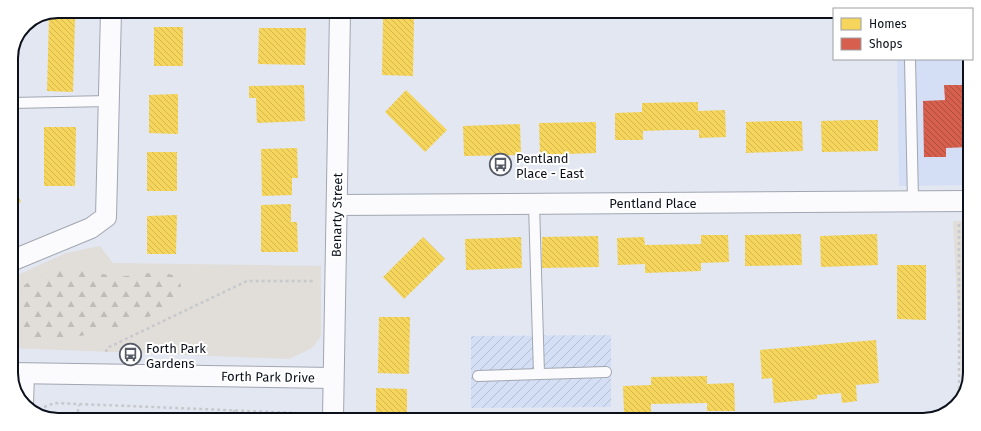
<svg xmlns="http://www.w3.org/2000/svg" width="981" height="431" viewBox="0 0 981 431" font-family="'Fira Sans',sans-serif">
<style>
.built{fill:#d4dff5}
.industrial{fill:url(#industrial-furrows)}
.grass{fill:#e1ddd8}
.forest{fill:url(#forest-firs)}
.homes{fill:url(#homes-back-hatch)}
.shops{fill:url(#shops-back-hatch)}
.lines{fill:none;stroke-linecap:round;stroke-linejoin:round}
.service-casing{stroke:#a1a6b0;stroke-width:12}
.minor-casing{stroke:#a1a6b0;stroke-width:22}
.path{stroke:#c7c9cd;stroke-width:2.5;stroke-dasharray:3 3;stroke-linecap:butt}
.service{stroke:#fbfbfd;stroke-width:10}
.minor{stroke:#fbfbfd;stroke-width:20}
.labels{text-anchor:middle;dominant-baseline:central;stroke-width:4;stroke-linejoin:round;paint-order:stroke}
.poi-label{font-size:13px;fill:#0b101b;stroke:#fff;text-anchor:start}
.street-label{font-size:13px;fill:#0b101b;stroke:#fff}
.rim{fill:none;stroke:#0b101b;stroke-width:2}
</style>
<defs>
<pattern id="industrial-furrows" width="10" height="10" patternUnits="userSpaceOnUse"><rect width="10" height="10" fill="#d4dff5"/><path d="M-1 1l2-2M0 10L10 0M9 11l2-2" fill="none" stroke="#b5bed1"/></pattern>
<pattern id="forest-firs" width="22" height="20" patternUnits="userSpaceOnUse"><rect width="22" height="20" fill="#e1ddd8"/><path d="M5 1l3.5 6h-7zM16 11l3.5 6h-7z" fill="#c0bdb9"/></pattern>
<pattern id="homes-back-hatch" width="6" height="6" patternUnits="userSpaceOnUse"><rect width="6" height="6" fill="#f6d55c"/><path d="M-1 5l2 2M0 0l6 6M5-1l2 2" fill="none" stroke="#d2b64f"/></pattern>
<pattern id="shops-back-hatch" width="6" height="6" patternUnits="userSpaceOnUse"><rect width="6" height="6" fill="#d6604d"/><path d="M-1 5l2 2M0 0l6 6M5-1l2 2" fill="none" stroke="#ac4e3f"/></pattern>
</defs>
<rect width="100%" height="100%" fill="#e2e7f2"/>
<path class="built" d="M897 59H970L969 185 899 186Z"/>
<path class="industrial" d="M611 335V407L471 408V336Z"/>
<g class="grass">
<path d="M953 221H968L966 391 962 397Z"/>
<path d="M100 246 113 263 321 266V336L312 348 289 359 11 348V278L66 253Z"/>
</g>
<path class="forest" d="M58 268 84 270 117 277 158 272 178 276 181 286C173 298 166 309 153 315 133 325 73 340 51 339 38 338 24 336 11 334V295L22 286Z"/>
<g class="homes">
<path d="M49 18 75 19 73 92 47 91Z"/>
<path d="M383 19H414L413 76 382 75Z"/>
<rect x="154" y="27" width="29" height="39"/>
<path d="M259 28H306L305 65 258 64Z"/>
<path d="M304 85 305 121 257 123 256 98H249V86Z"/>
<path d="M406 90 447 130 425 152 385 112Z"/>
<path d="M178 94V134L149 133V95Z"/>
<path d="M698 102V111L725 110 726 137 699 138V130H671L643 131V140H615V113L642 112V103Z"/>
<path d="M850 120H878V151L822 152 821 121Z"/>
<path d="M774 121H802L803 151 746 153V122Z"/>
<path d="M596 122V153L540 155 539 123Z"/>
<path d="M520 124 521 155 464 156 463 126Z"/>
<path d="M44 127H76L75 186H44Z"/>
<path d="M297 148 298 178H292V195L262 196 261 149Z"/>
<rect x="147" y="152" width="30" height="39"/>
<path d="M11 181 21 202 11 207Z"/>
<path d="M291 204V222H297L298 252H261V205Z"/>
<path d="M177 215 176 254H147V216Z"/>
<path d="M801 234 802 265 745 266V235Z"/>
<path d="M877 234 878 265 821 267 820 236Z"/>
<path d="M701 235H728L729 262 701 263V271L645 273V264L618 265 617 238 644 237 645 245 701 244Z"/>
<path d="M598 236 599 267 542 268V237Z"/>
<path d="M423 237 445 259 404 299 383 277Z"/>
<path d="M521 237 522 268 466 270 465 239Z"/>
<path d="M897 265H926V320L897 319Z"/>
<path d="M379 317H410L409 374 378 373Z"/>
<path d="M876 340 879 383 856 385 857 401 842 403 841 393 817 395V399L774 403 772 378 762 379 760 350Z"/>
<path d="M707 376V384L734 383 735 411H707V403L651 404V413H624L623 386 651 385V377Z"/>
<path d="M376 388 407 389V418H376Z"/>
<path d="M899 414H928V419L899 420Z"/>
<rect x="574" y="416" width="30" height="3"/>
<rect x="752" y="417" width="29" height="2"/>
</g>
<path class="shops" d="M944 85H970L969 147 946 148V157H924L923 101 945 100Z"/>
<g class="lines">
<defs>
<g id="service">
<path d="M910 59 913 201"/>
<path d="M11 103 109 101"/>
<path d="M534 204 539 374"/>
<path d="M478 376 606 372"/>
</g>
<g id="minor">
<path d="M337 205 968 201"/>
<path d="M11 261 91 228 106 217 111 11"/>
<path d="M11 373 333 378"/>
<path d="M23 403 24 374"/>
<path d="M333 418 340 12"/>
</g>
</defs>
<use href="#service" class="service-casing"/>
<use href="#minor" class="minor-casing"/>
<g class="path">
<path d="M106 352 107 348 247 281H314"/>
<path d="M959 401V224"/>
<path d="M44 407 55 403 296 413"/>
<path d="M234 410V414L237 417"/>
<path d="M74 417 78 411 79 405"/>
</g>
<use href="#service" class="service"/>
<use href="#minor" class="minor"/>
</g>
<defs>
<symbol id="bus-ring" viewBox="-11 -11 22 22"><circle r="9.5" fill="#fff" stroke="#565b66" stroke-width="1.5"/><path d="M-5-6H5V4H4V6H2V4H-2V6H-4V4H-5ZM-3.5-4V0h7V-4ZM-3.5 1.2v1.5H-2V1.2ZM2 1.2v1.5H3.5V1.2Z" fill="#565b66"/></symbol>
</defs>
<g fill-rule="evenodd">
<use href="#bus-ring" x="488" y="152" width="25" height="25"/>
<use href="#bus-ring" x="118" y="342" width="25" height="25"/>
</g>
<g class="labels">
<g class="poi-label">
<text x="516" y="158">Pentland<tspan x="516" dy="15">Place - East</tspan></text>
<text x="146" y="348">Forth Park<tspan x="146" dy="15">Gardens</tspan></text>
</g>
<g class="street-label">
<text x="653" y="203">Pentland Place</text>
<text transform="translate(337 215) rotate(-89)">Benarty Street</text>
<text transform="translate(268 377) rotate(1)">Forth Park Drive</text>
</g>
</g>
<path d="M0 0H981V431H0ZM58 18H923A40 40 0 0 1 963 58V373A40 40 0 0 1 923 413H58A40 40 0 0 1 18 373V58A40 40 0 0 1 58 18Z" fill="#fff" fill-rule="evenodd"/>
<path class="rim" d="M58 18H923A40 40 0 0 1 963 58V373A40 40 0 0 1 923 413H58A40 40 0 0 1 18 373V58A40 40 0 0 1 58 18Z"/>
<rect x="833" y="8" width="140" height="52" fill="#ffffff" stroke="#9d9fa4"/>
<rect x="841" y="18" width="20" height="12" fill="#f6d55c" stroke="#9d9fa4"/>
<text x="869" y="28" font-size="12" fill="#0b101b">Homes</text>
<rect x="841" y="38" width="20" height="12" fill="#d6604d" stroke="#9d9fa4"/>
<text x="869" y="48" font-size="12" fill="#0b101b">Shops</text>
</svg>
